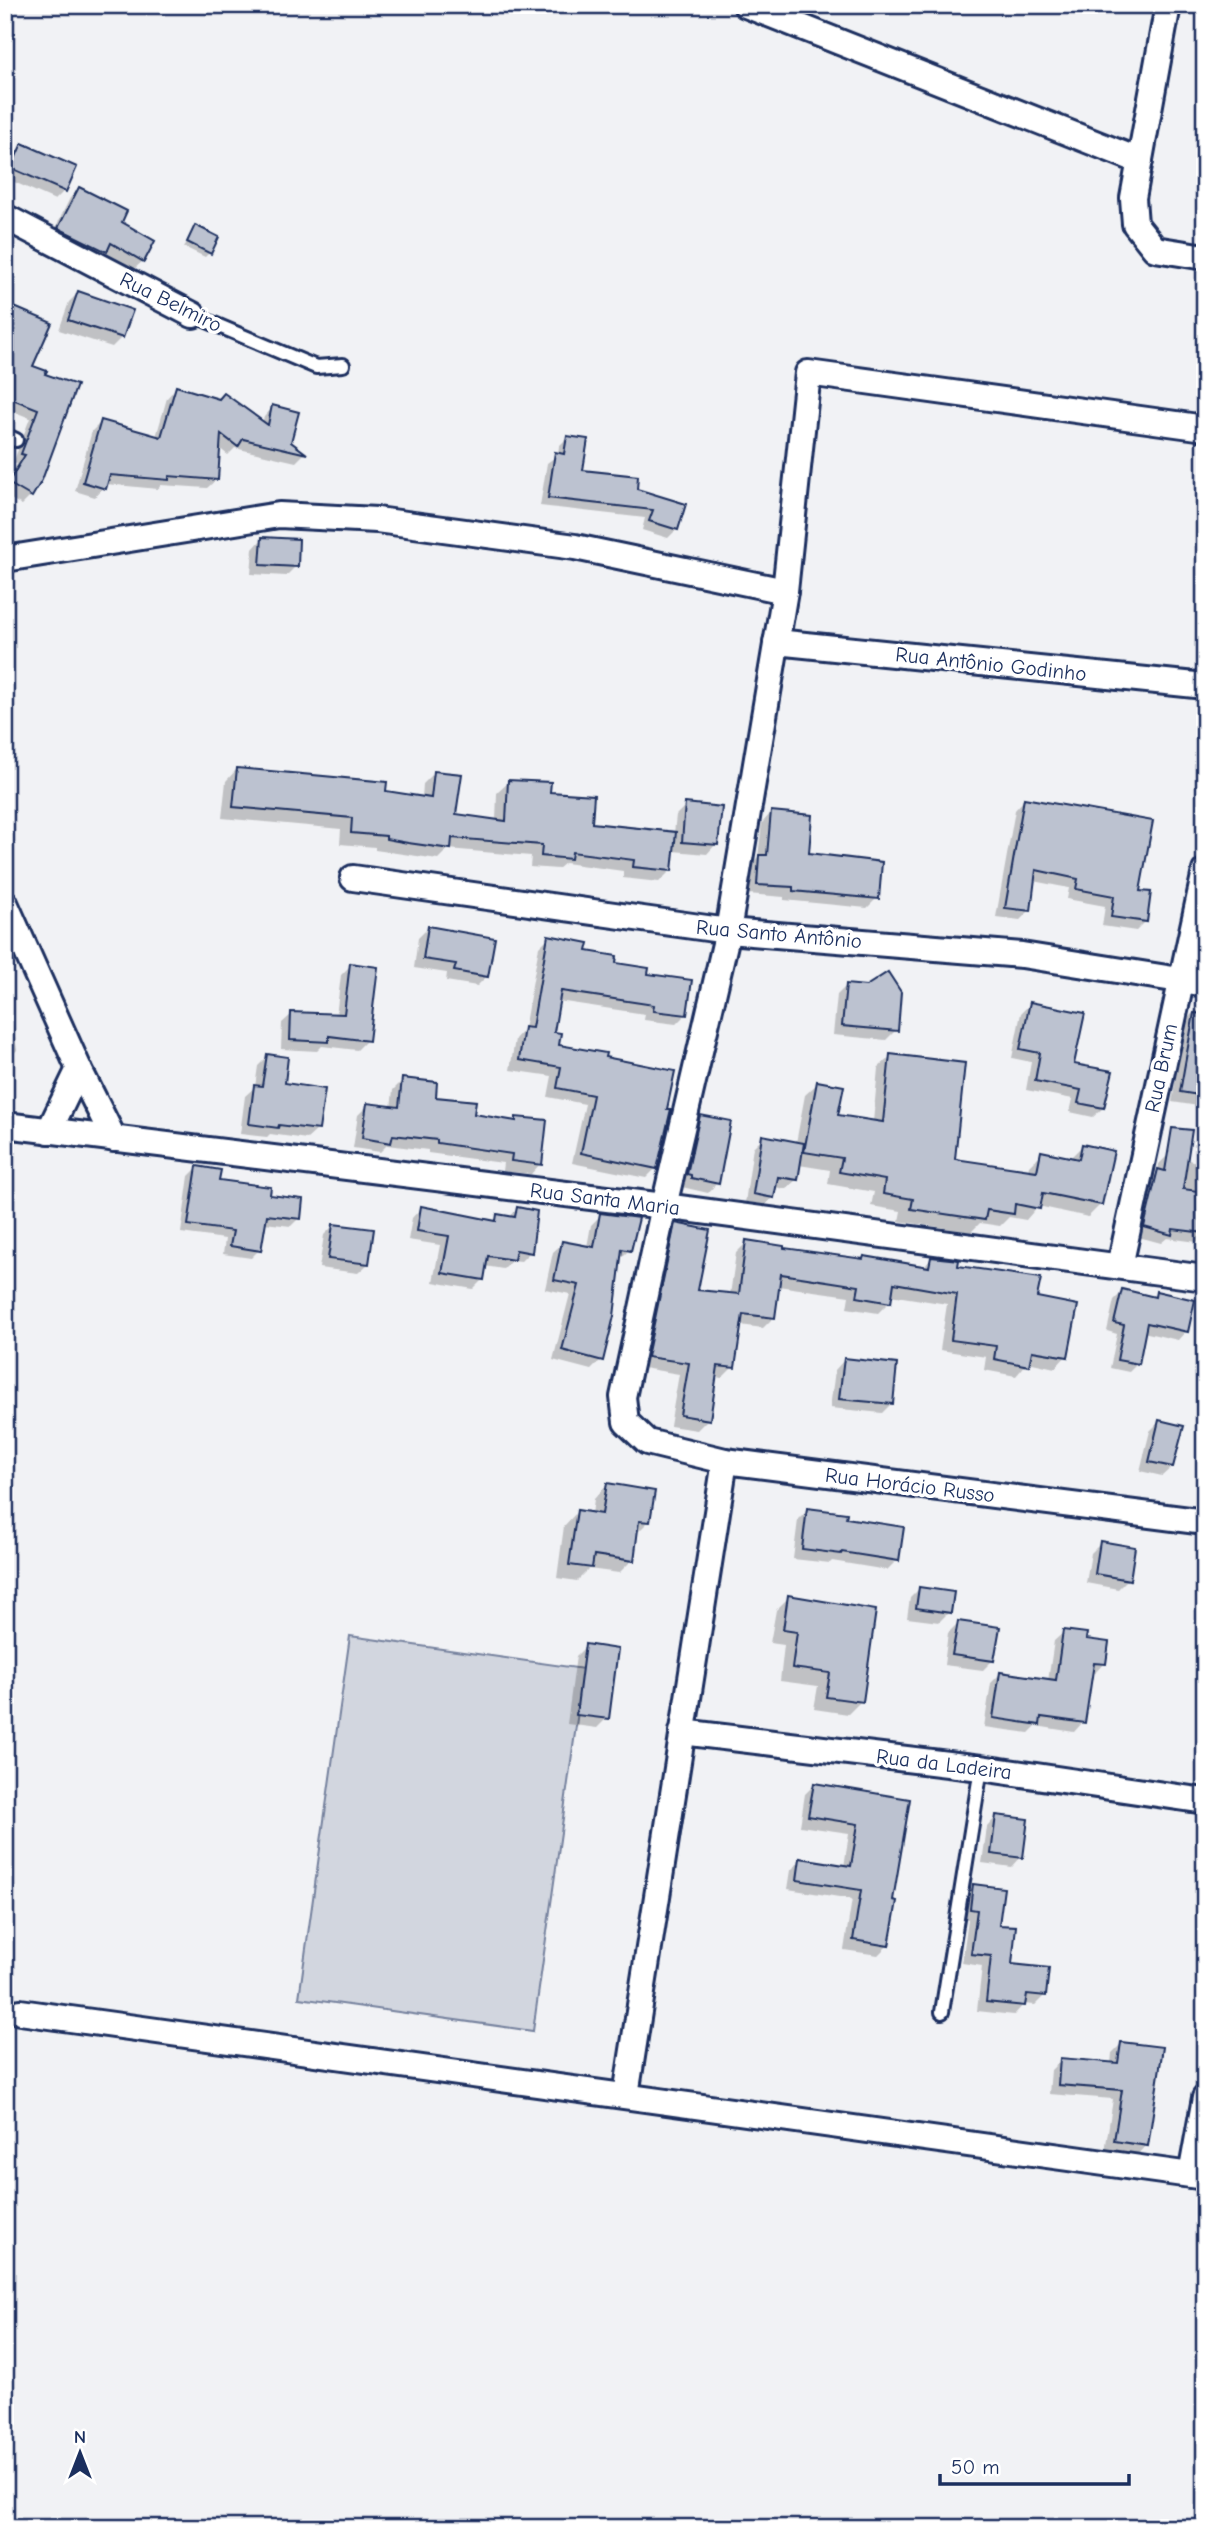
<svg xmlns="http://www.w3.org/2000/svg" width="1210" height="2533" viewBox="0 0 1210 2533" font-family="'Comic Neue',sans-serif">
<style>
.green{fill:#d2d6df;stroke:#76829e;stroke-width:2}
.shadow{fill:#0003}
.building{fill:#bcc2d0;stroke:#1b2f5e;stroke-width:2}
.lines{fill:none;stroke-linecap:round;stroke-linejoin:round}
.lane-casing{stroke:#1b2f5e;stroke-width:18}
.street-casing{stroke:#1b2f5e;stroke-width:30}
.lane{stroke:#fff;stroke-width:12}
.street{stroke:#fff;stroke-width:24}
.labels{text-anchor:middle;dominant-baseline:central;stroke-width:7;stroke-linejoin:round;paint-order:stroke}
.street-label{font-size:21px;fill:#1b2f5e;stroke:#fff}
</style>
<rect width="100%" height="100%" fill="#f1f2f5"/>
<filter id="ink" filterUnits="userSpaceOnUse"><feTurbulence type="fractalNoise" baseFrequency=".0143" numOctaves="2"/><feDisplacementMap in="SourceGraphic" scale="14" xChannelSelector="R" yChannelSelector="G"/><feConvolveMatrix kernelMatrix="1 2 1 2 8 2 1 2 1" color-interpolation-filters="sRGB"/></filter>
<g filter="url(#ink)">
<path class="green" d="M350 1636 584 1669 533 2031 299 1998Z"/>
<g class="shadow">
<path d="M5 145 17 151 22 146 64 191 55 200 5 178Z"/>
<path d="M79 189 120 222 143 261 134 269 104 252 97 260 51 237 70 198Z"/>
<path d="M196 227 209 253 205 257 184 247Z"/>
<path d="M78 293 122 337 112 347 59 330 69 302Z"/>
<path d="M31 367 44 372 31 496 22 505 5 496V485L17 464 13 463 30 418 5 408V371Z"/>
<path d="M176 388 262 423 264 417 273 407 289 443 304 454 296 462 235 448 228 455 219 448 217 479 207 488 161 485 158 489 106 484 95 497 75 491 92 431 101 422 156 437 167 398Z"/>
<path d="M568 437 581 472 635 490 677 529 668 538 642 530 645 518 540 506 547 463 558 455 559 446Z"/>
<path d="M262 539 296 566 286 576 251 574 253 549Z"/>
<path d="M237 769 422 798 423 784 435 772 454 816 496 821 497 793 509 782 548 794 590 824 674 833 676 815 686 805 716 844 707 854 673 851 670 871 659 882 623 878V871L565 863 558 869 530 867 531 856 448 849 438 859 375 850V847L340 844 341 829 222 818 226 781Z"/>
<path d="M1024 800 1138 892 1146 921 1136 931 1102 926 1105 906 1067 899 1069 888 1033 881 1030 910 1020 920 996 917 1015 810Z"/>
<path d="M771 813 807 855 877 898 867 908 784 900V897L748 894 750 866 758 857 762 823Z"/>
<path d="M428 928 487 976 477 986 446 981 447 973 414 968 418 938Z"/>
<path d="M549 937 646 975 686 1014 676 1024 644 1020 645 1014 558 1001 552 1034 557 1046 603 1058 656 1168 646 1178 572 1163 585 1104 548 1097 552 1076 510 1070 515 1039 524 1029 539 947Z"/>
<path d="M351 965 367 1040 357 1050 322 1046 317 1051 281 1049 282 1023 292 1014 336 1016 341 975Z"/>
<path d="M847 985 896 1030 886 1040 833 1035 837 995Z"/>
<path d="M1030 1004 1103 1108 1093 1117 1070 1112 1073 1099 1026 1090 1031 1062 1012 1058 1021 1013Z"/>
<path d="M1195 1011 1205 1012V1107L1172 1102 1185 1021Z"/>
<path d="M5 1023 13 1024 17 1050 8 1060H5Z"/>
<path d="M268 1056 283 1085 317 1130 307 1139 270 1134 267 1137 240 1134 245 1096 255 1087 258 1066Z"/>
<path d="M891 1056 953 1160 1028 1171 1029 1166 1042 1153 1069 1159 1082 1146 1101 1204 1088 1217 1038 1206 1026 1220 1009 1217 1000 1226 980 1223 971 1232 899 1221 901 1211 871 1206 874 1192 828 1184 830 1170 799 1165 796 1180 786 1189 774 1187 773 1197 763 1207 745 1203 753 1147 763 1137 796 1143 805 1095 818 1083 836 1116 873 1122 878 1068Z"/>
<path d="M403 1080 434 1099 473 1116 513 1122 517 1119 540 1164 531 1174 502 1171 503 1163 428 1153V1150L387 1145 380 1152 353 1148 358 1115 368 1105 391 1108 393 1090Z"/>
<path d="M701 1117 717 1183 708 1193 682 1187 683 1185 678 1184 691 1127Z"/>
<path d="M1168 1155 1205 1164V1239L1201 1238 1197 1242 1167 1238 1161 1243 1135 1236 1149 1181 1158 1172 1159 1164Z"/>
<path d="M5 1157 12 1158 9 1190 5 1193Z"/>
<path d="M197 1168 217 1181 268 1197 299 1218 291 1226 264 1223 259 1250 251 1258 223 1254 225 1239 181 1233 189 1176Z"/>
<path d="M421 1208 492 1222 498 1216 509 1218 517 1209 530 1252 521 1261 512 1260 503 1269 485 1266 483 1279 473 1289 433 1282 440 1245 408 1240 412 1218Z"/>
<path d="M601 1215 629 1250 619 1260 601 1360 591 1370 553 1360 570 1294 545 1289 553 1252 563 1243 587 1247 591 1225Z"/>
<path d="M676 1225 696 1291 730 1295 736 1253 747 1242 782 1250 923 1268 932 1258 1035 1298 1066 1356 1055 1368 1028 1362 1016 1376 984 1370 986 1357 940 1350 947 1304 890 1295 889 1302 878 1313 847 1308 849 1296 778 1286 774 1317 763 1328 740 1325 733 1367 722 1378 715 1377 708 1419 697 1430 670 1426 679 1374 637 1367 665 1236Z"/>
<path d="M333 1226 368 1264 358 1273 319 1268 324 1235Z"/>
<path d="M1123 1291 1152 1298 1157 1293 1186 1331 1178 1340 1143 1332 1137 1364 1129 1372 1110 1368 1117 1334 1107 1331 1114 1300Z"/>
<path d="M844 1360 891 1404 882 1413 830 1408 835 1370Z"/>
<path d="M1205 1389V1425L1196 1423Z"/>
<path d="M1160 1421 1172 1467 1162 1476 1140 1471 1150 1431Z"/>
<path d="M607 1485 648 1522 636 1534 632 1560 619 1573 589 1569 577 1581 557 1578 564 1526 577 1512 592 1514 594 1499Z"/>
<path d="M808 1510 844 1519 897 1560 887 1570 832 1561 830 1563 793 1559 798 1520Z"/>
<path d="M1101 1543 1128 1579 1118 1589 1086 1583 1091 1553Z"/>
<path d="M919 1589 949 1612 939 1622 907 1618 910 1598Z"/>
<path d="M789 1597 861 1701 848 1714 814 1709 818 1686 780 1681 784 1645 770 1643 776 1610Z"/>
<path d="M958 1623 993 1660 983 1670 944 1665 948 1633Z"/>
<path d="M1064 1632 1084 1640 1104 1663 1095 1673 1091 1672 1083 1722 1074 1732 1036 1726 1029 1733 984 1727 991 1683 1000 1674 1048 1681 1054 1641Z"/>
<path d="M586 1646 607 1718 597 1728 567 1724 576 1656Z"/>
<path d="M814 1785 908 1800 891 1902 888 1945 878 1955 844 1950 852 1899 788 1889 791 1870 801 1860 844 1867 849 1833 800 1826 805 1794Z"/>
<path d="M996 1817 1021 1857 1012 1867 982 1863 987 1827Z"/>
<path d="M973 1886 1010 1966 1045 1995 1035 2005 1024 2004 1014 2015 977 2011 982 1966 962 1963 968 1919 961 1918 963 1896Z"/>
<path d="M1122 2043 1146 2145 1137 2155 1105 2151 1113 2099 1049 2094 1051 2070 1061 2060 1111 2064 1112 2053Z"/>
</g>
<g class="building">
<path d="M22 143 77 167 66 192 11 168Z"/>
<path d="M79 187 127 211 122 222 155 241 144 262 111 243 107 252 58 228Z"/>
<path d="M195 225 219 237 211 254 187 242Z"/>
<path d="M78 291 133 310 123 338 68 320Z"/>
<path d="M5 303 52 323 33 366 47 371 45 374 77 385 42 480 32 497 8 483 25 455 21 454 38 409 5 396Z"/>
<path d="M176 386 219 399 224 393 268 425 272 405 299 412 291 442 307 454 243 439 238 447 221 434 218 480 169 476V480L110 475 106 489 83 482 101 420 161 437Z"/>
<path d="M567 436 588 439 583 470 638 476 637 489 686 504 678 530 649 521 653 510 548 498 555 452 564 454Z"/>
<path d="M262 537 299 539 298 567 260 565Z"/>
<path d="M237 768 387 782 386 791 431 798 434 771 462 774 456 814 506 821 508 780 551 782 550 792 594 795 592 823 676 832 672 871 633 867 634 860 572 852 571 859 541 856 542 845 452 838 451 849 408 843 386 839V836L351 833 352 818 233 807Z"/>
<path d="M1024 798 1153 821 1140 891 1151 892 1147 922 1111 917 1114 896 1076 889 1078 879 1036 870 1031 911 1005 908Z"/>
<path d="M685 803 722 807 718 845 682 842Z"/>
<path d="M771 811 812 815 809 853 882 862 879 899 793 891V887L757 885 759 855H767Z"/>
<path d="M428 926 495 938 488 977 454 971 456 964 423 959Z"/>
<path d="M548 935 589 943 587 951 617 956 616 963 649 968 648 974 692 980 687 1015 653 1011 654 1005 561 991 554 1032 561 1033 559 1045 606 1053 605 1057 675 1071 667 1109H671L657 1169 581 1153 593 1095 557 1088 561 1067 519 1060 524 1027 532 1028Z"/>
<path d="M350 963 378 967 369 1041 329 1036V1042L290 1040 291 1012 344 1014Z"/>
<path d="M888 972 901 992 898 1031 842 1026 846 984 866 986Z"/>
<path d="M1030 1002 1085 1013 1074 1064 1113 1071 1104 1108 1078 1103 1081 1090 1035 1081 1040 1053 1020 1049Z"/>
<path d="M1194 1013 1205 1014V1096L1180 1092Z"/>
<path d="M267 1054 288 1057 285 1083 325 1089 319 1130 279 1125 278 1128 249 1124 254 1085 262 1086Z"/>
<path d="M890 1054 965 1063 955 1159 1037 1171 1041 1151 1079 1159 1082 1144 1114 1151 1102 1205 1043 1193 1040 1209 1015 1204 1014 1214 987 1210 985 1220 911 1209 913 1199 883 1194 885 1180 839 1172 842 1158 804 1152 817 1081 844 1086 838 1115 883 1122Z"/>
<path d="M402 1078 437 1082 436 1097 476 1101 474 1114 516 1121V1117L547 1120 542 1165 511 1161 512 1154 437 1143V1140L393 1135 391 1143 362 1138 367 1103 399 1107Z"/>
<path d="M700 1115 731 1121 719 1184 691 1178V1175L687 1174Z"/>
<path d="M1172 1128 1192 1130 1183 1189 1205 1192V1233L1173 1229 1172 1235 1144 1227 1158 1169 1165 1171Z"/>
<path d="M762 1135 804 1143 798 1180 778 1177 774 1198 753 1194Z"/>
<path d="M197 1166 221 1170 219 1180 271 1187 270 1195 303 1199 301 1219 267 1215 261 1251 230 1246 233 1231 188 1225Z"/>
<path d="M421 1206 496 1221 497 1214 515 1217 517 1207 537 1211 532 1253 516 1250 514 1260 488 1256 484 1280 442 1273 449 1236 417 1231Z"/>
<path d="M600 1213 639 1218 631 1251 622 1249 614 1316 603 1361 562 1350 579 1285 554 1280 562 1241 594 1247Z"/>
<path d="M675 1223 710 1230 698 1290 739 1294 746 1240 784 1246V1248L863 1259 864 1256 929 1267 931 1257 959 1260 958 1266 1041 1278 1037 1297 1078 1305 1068 1357 1032 1351 1029 1366 994 1359 996 1346 951 1340 957 1294 894 1283 891 1303 857 1297 859 1286 781 1274 775 1318 743 1314 735 1368 718 1366 710 1420 680 1415 689 1363 647 1357Z"/>
<path d="M333 1224 374 1229 369 1264 328 1259Z"/>
<path d="M1122 1289 1155 1297 1156 1291 1195 1300 1188 1332 1147 1323 1139 1364 1117 1360 1124 1325 1114 1323Z"/>
<path d="M844 1358 897 1364 893 1404 839 1399Z"/>
<path d="M1159 1420 1184 1426 1173 1467 1149 1462Z"/>
<path d="M607 1483 655 1491 650 1522 639 1521 634 1561 594 1555 592 1568 569 1565 577 1510 602 1514Z"/>
<path d="M807 1508 847 1513 846 1518 904 1527 899 1561 842 1552 841 1554 802 1549Z"/>
<path d="M1100 1541 1135 1547 1130 1580 1095 1574Z"/>
<path d="M919 1587 954 1592 951 1613 916 1608Z"/>
<path d="M788 1595 876 1610 863 1702 826 1697 830 1673 792 1668 797 1632 783 1630Z"/>
<path d="M958 1621 1000 1627 994 1661 952 1655Z"/>
<path d="M1063 1630 1087 1633 1086 1639 1109 1642 1106 1664 1094 1663 1085 1723 1041 1717 1040 1725 993 1718 1000 1672 1056 1680Z"/>
<path d="M585 1644 618 1649 609 1719 576 1715Z"/>
<path d="M814 1783 910 1799 893 1900 897 1901 889 1946 853 1940 861 1890 797 1880 800 1858 851 1866 858 1824 808 1816Z"/>
<path d="M996 1815 1028 1819 1023 1858 991 1854Z"/>
<path d="M973 1884 1004 1888 999 1925 1016 1926 1012 1964 1049 1968 1046 1996 1027 1994 1025 2006 986 2002 991 1956 971 1954 977 1910 970 1909Z"/>
<path d="M1121 2042 1163 2047 1148 2146 1114 2141 1122 2090 1058 2085 1060 2058 1118 2063Z"/>
</g>
<g class="lines">
<defs>
<g id="lane">
<path d="M193 315 316 367 343 365"/>
<path d="M5 435 16 440"/>
<path d="M942 2012 981 1768"/>
</g>
<g id="street">
<path d="M746 5 1140 161"/>
<path d="M1168 5 1133 198 1135 224 1155 249 1205 257"/>
<path d="M5 217 193 315"/>
<path d="M1205 428 808 373 785 591 728 931 664 1206 623 1397 626 1422 647 1442 725 1461 1205 1522"/>
<path d="M5 559 279 515 377 520 575 547 785 591"/>
<path d="M776 642 1205 686"/>
<path d="M353 878 728 931 1022 955 1205 984"/>
<path d="M5 903 79 1069 114 1139"/>
<path d="M5 1125 664 1206 1205 1278"/>
<path d="M49 1131 79 1069"/>
<path d="M1120 1266 1205 871"/>
<path d="M682 1732 981 1768 1205 1801"/>
<path d="M20 2012 1205 2177"/>
<path d="M626 2095 725 1461"/>
<path d="M1191 2175 1205 2098"/>
</g>
</defs>
<use href="#lane" class="lane-casing"/>
<use href="#street" class="street-casing"/>
<use href="#lane" class="lane"/>
<use href="#street" class="street"/>
</g>
</g>
<g class="labels">
<g class="street-label">
<text transform="translate(171 302) rotate(26)">Rua Belmiro</text>
<text transform="translate(991 664) rotate(6)">Rua Antônio Godinho</text>
<text transform="translate(779 934) rotate(5)">Rua Santo Antônio</text>
<text transform="translate(1161 1068) rotate(-78)">Rua Brum</text>
<text transform="translate(605 1199) rotate(7)">Rua Santa Maria</text>
<text transform="translate(910 1485) rotate(7)">Rua Horácio Russo</text>
<text transform="translate(944 1764) rotate(7)">Rua da Ladeira</text>
</g>
</g>
<rect width="1210" height="2533" fill="none" stroke="#fff" stroke-width="28"/>
<rect x="14" y="14" width="1182" height="2505" fill="none" stroke="#1b2f5e" stroke-width="2.5" filter="url(#ink)"/>
<g transform="translate(80 2453)" stroke="#ffffff" stroke-width="5" paint-order="stroke">
<path d="M0-5L12 26L0 18L-12 26Z" fill="#1b2f5e"/>
<text y="-10" font-size="19" font-weight="bold" text-anchor="middle" fill="#1b2f5e">N</text>
</g>
<path d="M940 2474v10h189v-10" fill="none" stroke="#1b2f5e" stroke-width="3.5"/>
<text x="951" y="2474" font-size="21" fill="#1b2f5e" stroke="#ffffff" stroke-width="5" paint-order="stroke">50 m</text>
</svg>
